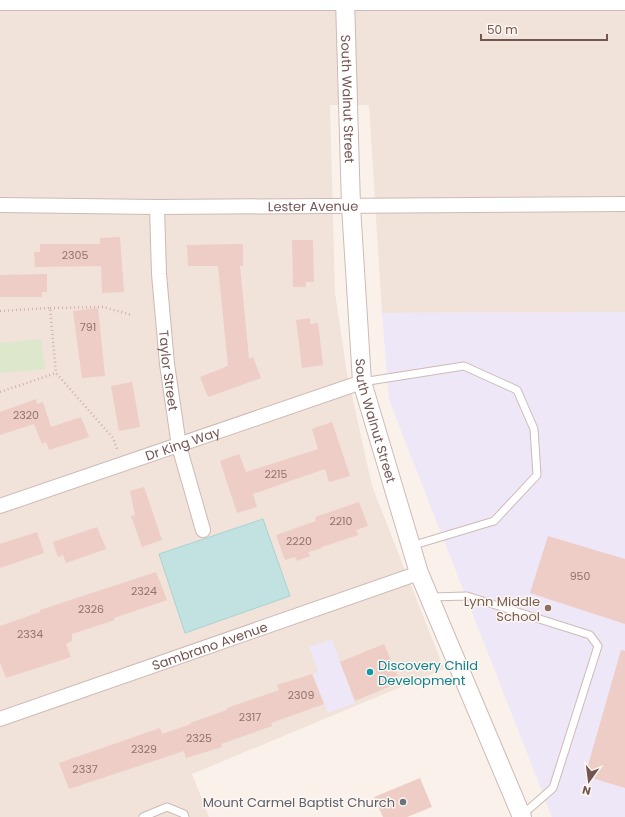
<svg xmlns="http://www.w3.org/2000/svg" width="625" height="817" viewBox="0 0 625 817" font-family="Poppins,sans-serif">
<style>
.residential{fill:#f1e2da}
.education{fill:#eee7f7}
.green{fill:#dce7cb}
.water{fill:#c1e2e0;stroke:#a9d3d0}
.building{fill:#edcdc6}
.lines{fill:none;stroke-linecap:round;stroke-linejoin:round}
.service-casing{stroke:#cebab5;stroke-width:9}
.minor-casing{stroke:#cebab5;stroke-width:16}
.tertiary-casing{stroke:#cebab5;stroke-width:20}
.path{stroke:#d2b0a9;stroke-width:2.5;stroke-dasharray:1 3;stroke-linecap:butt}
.service{stroke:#fff;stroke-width:7}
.minor{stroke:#fff;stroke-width:14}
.tertiary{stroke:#fff;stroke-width:18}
.education-dot{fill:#8d6e63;stroke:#fdf6f1;stroke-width:1.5}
.culture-dot{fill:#0f9aa8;stroke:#fdf6f1;stroke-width:1.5}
.worship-dot{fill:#6b7280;stroke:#fdf6f1;stroke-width:1.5}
.labels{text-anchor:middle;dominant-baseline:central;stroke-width:3;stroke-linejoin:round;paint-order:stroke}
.number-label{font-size:11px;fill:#92736e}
.street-label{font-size:13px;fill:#735551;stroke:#fdf6f1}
.education-label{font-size:13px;fill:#785e54;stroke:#fdf6f1;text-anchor:end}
.culture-label{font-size:13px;fill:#0d838f;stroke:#fdf6f1;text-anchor:start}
.worship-label{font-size:13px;fill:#5b616d;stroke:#fdf6f1;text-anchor:end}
</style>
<rect width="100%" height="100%" fill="#fbf1eb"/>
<path class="residential" d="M0 0H625V312L382 313 369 105H330L335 293 347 373 372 486 444 669 192 774 209 817H0Z"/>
<g class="education">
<path d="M625 312V817H552L389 400 382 313Z"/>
<path d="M332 639 355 703 328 713 313 674 318 672 309 647Z"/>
</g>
<path class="green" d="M41 339 45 369 0 373V343Z"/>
<path class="water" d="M263 519 290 596 185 633 159 554Z"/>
<g class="building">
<path d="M120 237 124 292 102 293 101 266 35 267 34 252H40V244H100V238Z"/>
<path d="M292 240H313L314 282H306V287H293Z"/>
<path d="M243 244V266H240L249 359 253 357 261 378 208 397 200 377 228 366 218 266H188L187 245Z"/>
<path d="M47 274V292H42V297H0V275Z"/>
<path d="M98 308 105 376 82 378 73 311Z"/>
<path d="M310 318V324L318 323 323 365 302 368 296 320Z"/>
<path d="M132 382 140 427 119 431 111 386Z"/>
<path d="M36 399 37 404 43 402 51 427 81 417 89 437 49 450 46 442 42 444 34 424 0 435V412Z"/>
<path d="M332 422 350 476 329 482 325 469 290 481 253 494 257 507 237 513 220 461 239 454 246 472 318 449 312 429Z"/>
<path d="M144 487 162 540 142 547 131 516 135 515 130 491Z"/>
<path d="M359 502 368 526 356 530 358 535 322 547V548L308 552 310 556 297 561 295 557 285 560 276 535 316 521 315 517Z"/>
<path d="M97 527 106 549 66 563 63 555 58 557 53 542Z"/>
<path d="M37 532 44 553 0 568V544Z"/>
<path d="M548 536 625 559V624L530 593Z"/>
<path d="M156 572 167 600 114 618 115 620 72 634V641L66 644 71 657 6 678 0 662V626L40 612V610Z"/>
<path d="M384 644 400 682 355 701 340 662Z"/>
<path d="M621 650 625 651V788L585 776Z"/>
<path d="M312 674 324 704 271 723 272 726 221 744 222 747 186 758 184 751 69 789 59 763 160 728 162 734 191 724 190 723 227 710V708L279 690 277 685Z"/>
<path d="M420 778 432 807 407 817H383L374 797Z"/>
</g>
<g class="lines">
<defs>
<g id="service">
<path d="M362 382 464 366 517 390 534 429 537 475 494 521 411 546"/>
<path d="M431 597 467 596 590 635 598 646 553 788 521 816"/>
<path d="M143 817 167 807 184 814 185 817"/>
</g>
<g id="minor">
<path d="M0 3H625"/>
<path id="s1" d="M0 205 157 207 625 204"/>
<path id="s2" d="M157 207 159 274 167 364 179 446 203 530"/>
<path id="s3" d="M0 506 365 381"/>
<path id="s4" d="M0 719 419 573"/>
</g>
<g id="tertiary">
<path id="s5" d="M345 0 351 206 362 382 419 573 522 817"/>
</g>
</defs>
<use href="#service" class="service-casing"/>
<use href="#minor" class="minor-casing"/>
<use href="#tertiary" class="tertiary-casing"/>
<g class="path">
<path d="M50 308 103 307 132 315"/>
<path d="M0 311 50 308 56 373"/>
<path d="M0 392 56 373 113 438 117 449"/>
</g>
<use href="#service" class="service"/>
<use href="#minor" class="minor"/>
<use href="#tertiary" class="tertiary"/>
</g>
<circle class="education-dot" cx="548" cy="608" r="4"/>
<circle class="culture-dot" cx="370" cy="672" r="4"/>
<circle class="worship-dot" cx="403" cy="802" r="4"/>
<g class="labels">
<g class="number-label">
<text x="75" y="255">2305</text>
<text x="88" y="327">791</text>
<text x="26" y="415">2320</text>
<text x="276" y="474">2215</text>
<text x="341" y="521">2210</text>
<text x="299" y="541">2220</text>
<text x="580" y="576">950</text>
<text x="144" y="591">2324</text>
<text x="91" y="609">2326</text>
<text x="30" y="634">2334</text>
<text x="301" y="695">2309</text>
<text x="250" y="717">2317</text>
<text x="199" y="738">2325</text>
<text x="144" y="749">2329</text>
<text x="85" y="769">2337</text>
</g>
<g class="street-label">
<text stroke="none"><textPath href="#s5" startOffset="99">South Walnut Street</textPath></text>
<text stroke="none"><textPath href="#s1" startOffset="313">Lester Avenue</textPath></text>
<text stroke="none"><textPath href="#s2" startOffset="164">Taylor Street</textPath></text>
<text stroke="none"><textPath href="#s5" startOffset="423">South Walnut Street</textPath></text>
<text stroke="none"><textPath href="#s3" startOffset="193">Dr King Way</textPath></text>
<text stroke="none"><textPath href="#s4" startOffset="222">Sambrano Avenue</textPath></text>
</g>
<g class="education-label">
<text x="540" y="601">Lynn Middle<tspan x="540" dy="15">School</tspan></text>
</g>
<g class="culture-label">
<text x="378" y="665">Discovery Child<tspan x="378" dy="15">Development</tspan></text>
</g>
<g class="worship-label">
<text x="395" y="802">Mount Carmel Baptist Church</text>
</g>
</g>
<g transform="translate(589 781) rotate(194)" stroke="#fdf6f1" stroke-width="3" paint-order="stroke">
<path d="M0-3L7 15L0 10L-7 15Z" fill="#735551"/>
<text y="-6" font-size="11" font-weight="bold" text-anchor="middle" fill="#735551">N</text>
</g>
<path d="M481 34v6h126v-6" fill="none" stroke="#735551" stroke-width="2"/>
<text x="487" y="34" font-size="12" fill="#735551" stroke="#fdf6f1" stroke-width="3" paint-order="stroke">50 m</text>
</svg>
